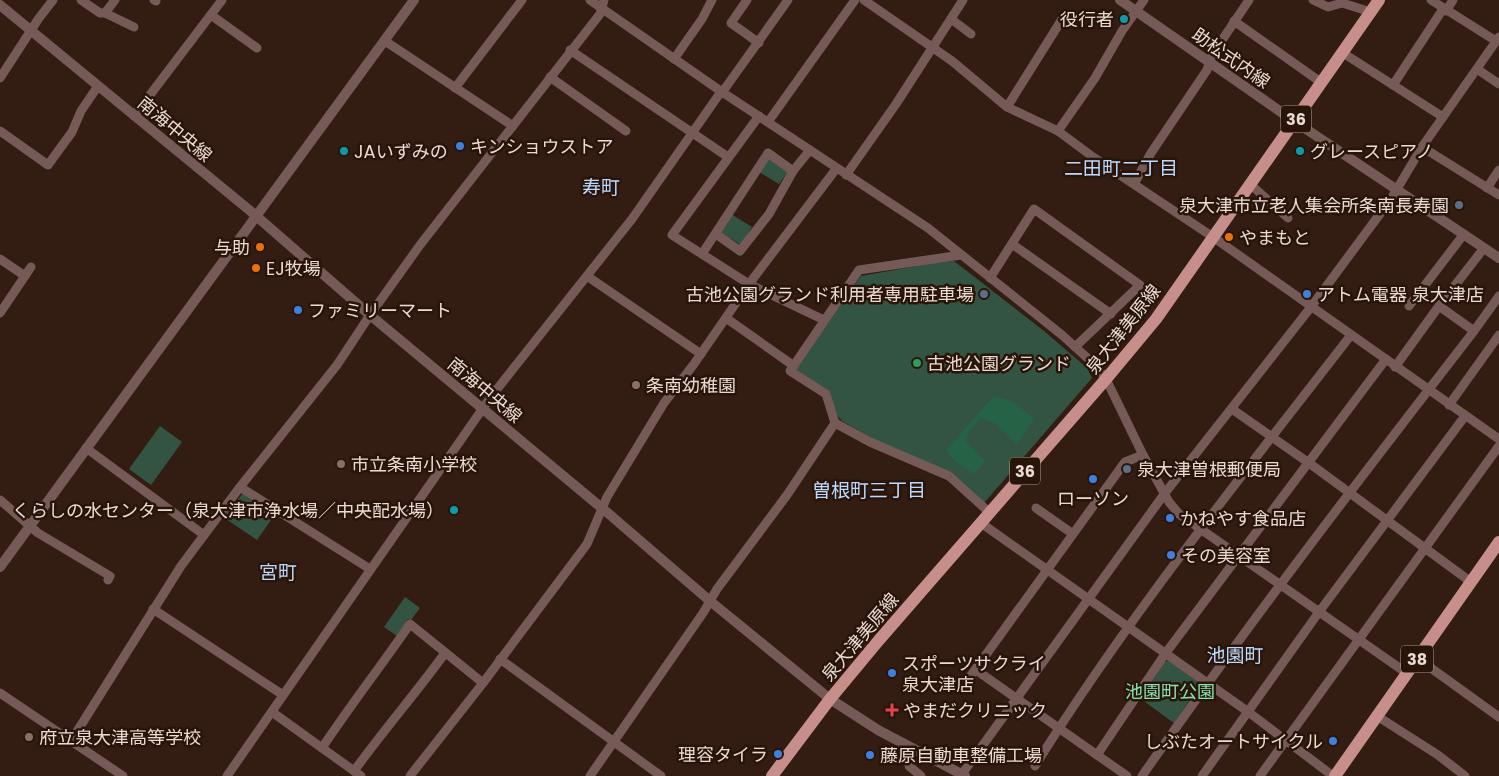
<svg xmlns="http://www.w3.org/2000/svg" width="1499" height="776" viewBox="0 0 1499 776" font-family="Poppins,'Noto Sans JP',sans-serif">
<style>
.green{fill:#335443}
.forest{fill:#266346}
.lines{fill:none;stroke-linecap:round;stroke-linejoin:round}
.minor{stroke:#755a58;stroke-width:9}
.tertiary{stroke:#755a58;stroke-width:10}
.primary{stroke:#c68f8c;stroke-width:12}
.culture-dot{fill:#0f9aa8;stroke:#291409;stroke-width:2}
.shop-dot{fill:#3f7fe0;stroke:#291409;stroke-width:2}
.service-dot{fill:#5c6f8a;stroke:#291409;stroke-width:2}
.food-dot{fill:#e8710a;stroke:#291409;stroke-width:2}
.leisure-dot{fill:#2e9e5b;stroke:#291409;stroke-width:2}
.education-dot{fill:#8d6e63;stroke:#291409;stroke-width:2}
.health-dot{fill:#e0444e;stroke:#291409;stroke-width:2}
.labels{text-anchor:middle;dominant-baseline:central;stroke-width:5;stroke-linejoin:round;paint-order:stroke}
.shield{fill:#291409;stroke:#af9f96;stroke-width:1}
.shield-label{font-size:16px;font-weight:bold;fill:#e9dad3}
.poi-label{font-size:18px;fill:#e9dad3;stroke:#291409;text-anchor:start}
.street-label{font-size:18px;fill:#e9dad3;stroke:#291409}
.park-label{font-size:18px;fill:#87e0b1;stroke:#291409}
.neighbourhood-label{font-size:19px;fill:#bbd9fd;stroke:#291409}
</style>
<rect width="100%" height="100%" fill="#331d13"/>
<g class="green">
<path d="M770 156 789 170 779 184 759 172Z"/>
<path d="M731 214 752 227 741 245 719 231Z"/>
<path d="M954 261 1044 331 1087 368 1092 378 984 503 951 473 877 441 842 421 837 415 829 393 797 371 796 368 861 276 934 263Z"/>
<path d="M160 426 182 442 151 485 129 469Z"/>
<path d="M244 492 276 513 257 540 223 517Z"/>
<path d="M405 597 420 608 411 620 408 619 397 636 384 627Z"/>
<path d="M1168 660 1198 682 1199 686 1174 723 1141 699 1164 663Z"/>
</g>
<path class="forest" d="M994 396 1012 401 1034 419 1017 444 996 424 981 418 969 430 966 441 985 461 974 474 955 461 946 450Z"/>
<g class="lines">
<g class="minor">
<path d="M81 0 100 13H105L115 0"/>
<path d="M154 0 156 1"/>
<path d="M590 0 722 92 928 228 1062 335 1094 364 1106 379 1143 455 1169 502 1179 514 1408 674"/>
<path d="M747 0 731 23 759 43"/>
<path d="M864 0 952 61 1007 107 1058 131 1093 157 1213 237 1499 439"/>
<path d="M1313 0 1328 7 1342 3 1371 12"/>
<path d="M1431 0 1496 41"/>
<path d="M1446 11 1453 0"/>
<path d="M105 13 134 27"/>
<path d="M211 15 257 48"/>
<path d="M951 19 971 34"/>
<path d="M1234 21 1322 83"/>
<path d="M385 41 513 126"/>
<path d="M570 50 728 157"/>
<path d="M1343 53 1443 117"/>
<path d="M674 59 702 19 712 0"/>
<path d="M1477 69 1499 84"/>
<path d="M550 77 626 131"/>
<path d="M0 78 39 18 53 0"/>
<path d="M1393 85 1443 9"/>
<path d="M455 88 522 0"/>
<path d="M1007 107 1064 16"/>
<path d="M134 116 222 0"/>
<path d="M759 116 672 235 749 284 824 320"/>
<path d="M768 122 855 0"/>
<path d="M0 131 48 165 72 132 81 111 98 86"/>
<path d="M1058 131 1095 78 1122 31 1144 0"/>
<path d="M1422 147 1499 195"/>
<path d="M846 175 896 104 963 0"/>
<path d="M1134 184 1151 153 1207 70 1212 55 1249 0"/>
<path d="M1250 184 1288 218"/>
<path d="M1487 188 1499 170"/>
<path d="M716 234 740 251 769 214 793 171"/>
<path d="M1012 244 1111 314"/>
<path d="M702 254 768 153 793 171 810 150"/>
<path d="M0 259 25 276"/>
<path d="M587 276 701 354"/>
<path d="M990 278 1034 209 1140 285 1075 347"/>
<path d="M1409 306 1464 234"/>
<path d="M1439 306 1474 331"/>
<path d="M0 313 31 267"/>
<path d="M726 318 794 366"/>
<path d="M1395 367 1439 306 1484 248"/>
<path d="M1449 405 1499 335"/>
<path d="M1232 409 1309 463 1471 582"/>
<path d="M835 423 826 394 790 371 859 270 961 255"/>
<path d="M86 448 204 535"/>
<path d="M240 487 370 569"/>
<path d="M0 500 38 533 110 576 108 580"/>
<path d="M1036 508 1073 534"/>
<path d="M981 523 1247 711 1333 776"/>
<path d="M153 609 283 695"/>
<path d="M1417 658 1499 717"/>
<path d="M500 659 661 776"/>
<path d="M976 670 1127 776"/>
<path d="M967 681 1125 462 1143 455"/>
<path d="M0 693 123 776"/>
<path d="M272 712 361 776"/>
<path d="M1377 716 1438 755 1465 776"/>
<path d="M71 741 181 566 240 487 337 365 370 315 420 245 600 14 604 0"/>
<path d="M909 747V766L921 776"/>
<path d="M322 748C350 706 381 666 410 624L483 683"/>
<path d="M1097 755 1165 654 1386 359"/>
<path d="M1035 766C1129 615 1242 476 1351 335"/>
<path d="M354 771C383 731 416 693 445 653"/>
<path d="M962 774 1165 493 1311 307 1391 199 1422 147 1499 37"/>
<path d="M227 776 490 398 632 219 718 96 726 87 788 0"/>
<path d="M410 776 483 683 587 544 607 497 664 403 694 364 749 284 836 169"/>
<path d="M590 776 703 613 717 589 787 495 835 423 870 442 949 476 989 512"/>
<path d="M1142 776C1248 624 1361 477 1474 331L1499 296"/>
<path d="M1202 776 1319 612 1465 416"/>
<path d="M1260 776 1499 446"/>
</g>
<g class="tertiary">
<path d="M1120 0 1294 121 1499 258"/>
<path d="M0 5 248 209 370 315 609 514 710 601 830 699 878 730 965 776"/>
<path d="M0 567 414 0"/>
</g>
<g class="primary">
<path d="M772 776 830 699 879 640 1106 379 1156 319 1379 0"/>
<path d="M1335 776 1499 542"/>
</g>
</g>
<g class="culture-dot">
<circle cx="1124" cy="19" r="5"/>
<circle cx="344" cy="151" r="5"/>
<circle cx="1300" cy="151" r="5"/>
<circle cx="454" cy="510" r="5"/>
</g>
<g class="shop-dot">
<circle cx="460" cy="146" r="5"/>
<circle cx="1307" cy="294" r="5"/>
<circle cx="298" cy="310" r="5"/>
<circle cx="1093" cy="479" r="5"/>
<circle cx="1170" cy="518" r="5"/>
<circle cx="1171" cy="555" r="5"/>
<circle cx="892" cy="673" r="5"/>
<circle cx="1333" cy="741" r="5"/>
<circle cx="778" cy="754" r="5"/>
<circle cx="870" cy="755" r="5"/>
</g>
<g class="service-dot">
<circle cx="1459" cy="205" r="5"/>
<circle cx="984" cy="294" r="5"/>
<circle cx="1127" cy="469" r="5"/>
</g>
<g class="food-dot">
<circle cx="1229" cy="237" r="5"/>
<circle cx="260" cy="247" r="5"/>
<circle cx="256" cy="268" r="5"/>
</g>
<circle class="leisure-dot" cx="917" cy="363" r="5"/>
<g class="education-dot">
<circle cx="636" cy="385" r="5"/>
<circle cx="341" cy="464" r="5"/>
<circle cx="29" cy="737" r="5"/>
</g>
<path class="health-dot" d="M889.5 702.5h5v5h5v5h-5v5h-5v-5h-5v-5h5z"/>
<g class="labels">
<g class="shield">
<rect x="1281" y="105.5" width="30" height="27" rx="4"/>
<rect x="1010" y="457.5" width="30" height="27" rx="4"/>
<rect x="1401" y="645.5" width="32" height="27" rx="4"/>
</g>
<g class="shield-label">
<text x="1296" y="119">36</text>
<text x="1025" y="471">36</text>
<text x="1417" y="659">38</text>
</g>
<g class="poi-label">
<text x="1114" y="19" text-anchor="end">役行者</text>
<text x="470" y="146">キンショウストア</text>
<text x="354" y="151">JAいずみの</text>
<text x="1310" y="151">グレースピアノ</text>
<text x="1449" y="205" text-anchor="end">泉大津市立老人集会所条南長寿園</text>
<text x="1239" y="237">やまもと</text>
<text x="250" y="247" text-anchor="end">与助</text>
<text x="266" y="268">EJ牧場</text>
<text x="974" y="294" text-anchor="end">古池公園グランド利用者専用駐車場</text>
<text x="1317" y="294">アトム電器 泉大津店</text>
<text x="308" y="310">ファミリーマート</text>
<text x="927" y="363">古池公園グランド</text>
<text x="646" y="385">条南幼稚園</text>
<text x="351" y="464">市立条南小学校</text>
<text x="1137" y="469">泉大津曽根郵便局</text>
<text x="1093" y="498" text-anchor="middle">ローソン</text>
<text x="444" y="510" text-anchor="end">くらしの水センター（泉大津市浄水場／中央配水場）</text>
<text x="1180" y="518">かねやす食品店</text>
<text x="1181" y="555">その美容室</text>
<text x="902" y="663">スポーツサクライ<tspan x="902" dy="21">泉大津店</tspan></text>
<text x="903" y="710">やまだクリニック</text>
<text x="39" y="737">府立泉大津高等学校</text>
<text x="1323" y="741" text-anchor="end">しぶたオートサイクル</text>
<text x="768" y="754" text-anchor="end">理容タイラ</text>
<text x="880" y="755">藤原自動車整備工場</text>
</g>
<g class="street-label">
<text transform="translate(1231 58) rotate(35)">助松式内線</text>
<text transform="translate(175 129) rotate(40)">南海中央線</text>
<text transform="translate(1123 329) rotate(-52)">泉大津美原線</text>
<text transform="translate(485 390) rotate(40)">南海中央線</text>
<text transform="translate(860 637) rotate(-50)">泉大津美原線</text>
</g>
<g class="park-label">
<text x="1170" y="691">池園町公園</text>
</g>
<g class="neighbourhood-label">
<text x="1121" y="168">二田町二丁目</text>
<text x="601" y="187">寿町</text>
<text x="869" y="490">曽根町三丁目</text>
<text x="278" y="572">宮町</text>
<text x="1235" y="655">池園町</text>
</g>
</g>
</svg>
